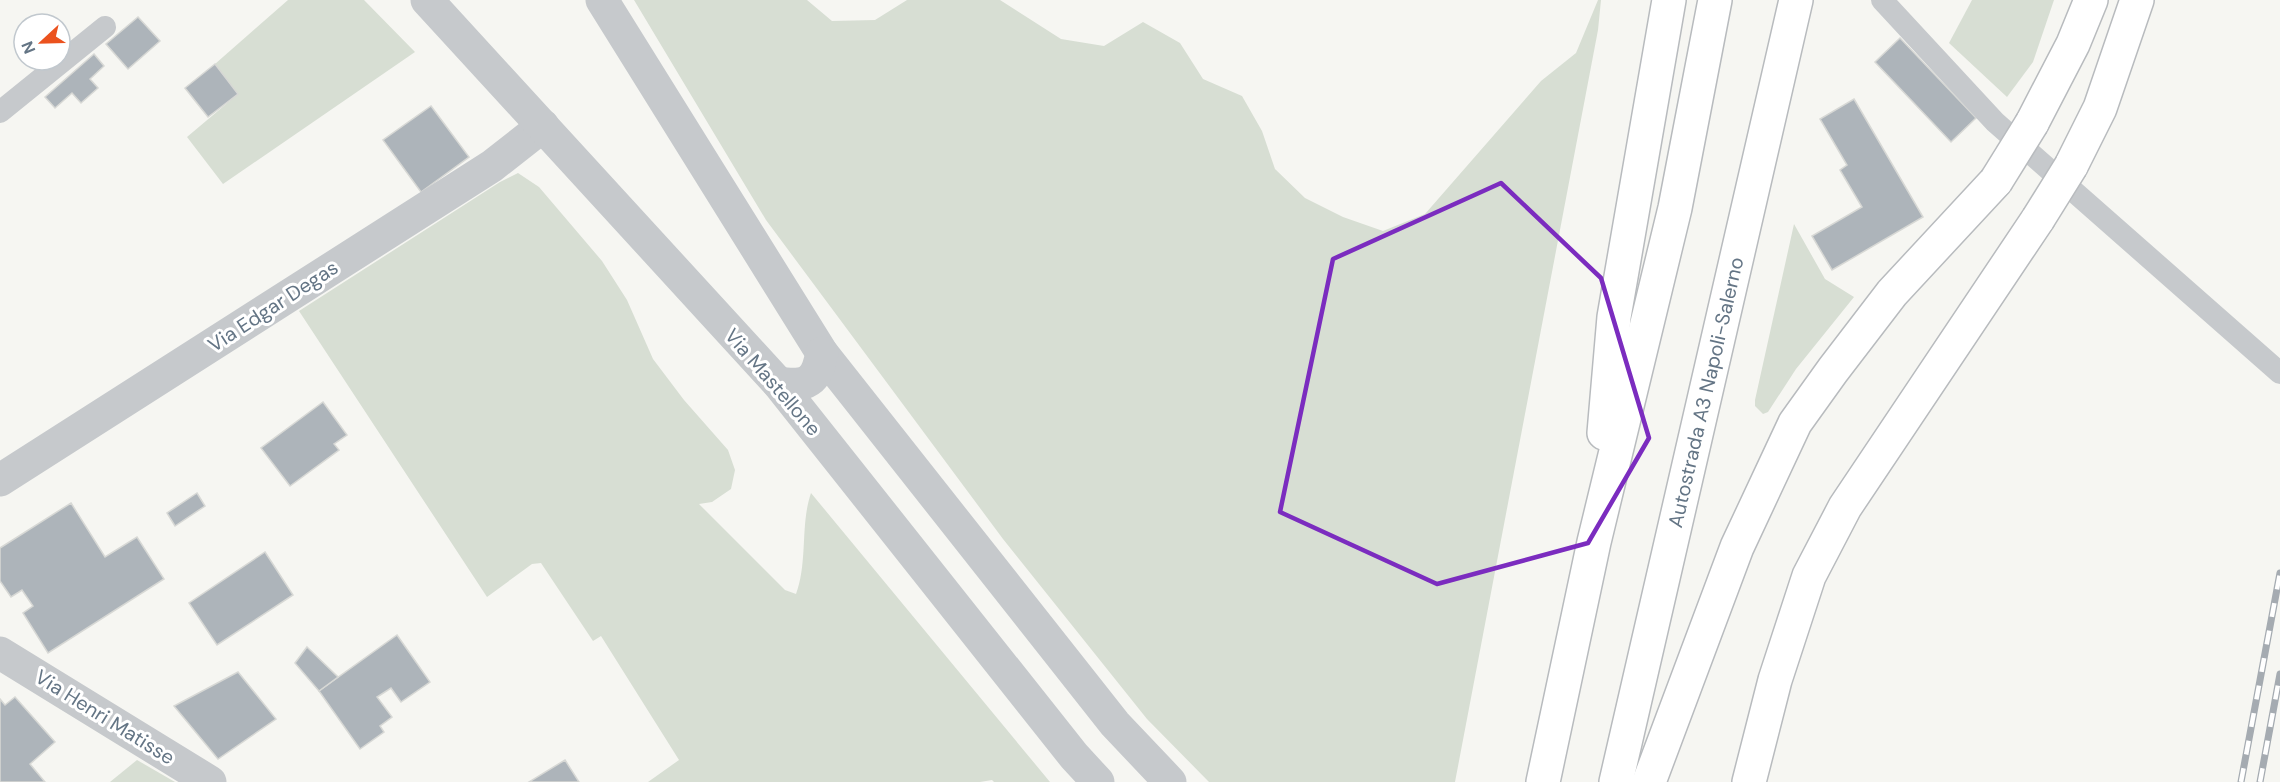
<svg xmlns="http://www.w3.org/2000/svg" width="2280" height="782" viewBox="0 0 2280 782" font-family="'DM Sans',sans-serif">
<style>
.green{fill:#d7ded3}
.building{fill:#adb4ba;stroke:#d7d8d5;stroke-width:1.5}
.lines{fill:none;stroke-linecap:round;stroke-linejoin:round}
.motorway-casing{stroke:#b8bbbe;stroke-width:36}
.service{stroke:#c6c9cc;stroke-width:22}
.minor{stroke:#c6c9cc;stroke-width:33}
.tertiary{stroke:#c6c9cc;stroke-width:33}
.motorway{stroke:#fff;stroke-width:33}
.rail-casing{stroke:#a5abb1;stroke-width:7}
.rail{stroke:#fff;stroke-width:4.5;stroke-dasharray:14;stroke-linecap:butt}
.motorway-bridge-casing{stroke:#b8bbbe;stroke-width:36;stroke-linecap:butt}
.motorway-bridge{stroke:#fff;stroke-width:33}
.marked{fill:none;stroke:#7b2cbf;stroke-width:4.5;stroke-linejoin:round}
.labels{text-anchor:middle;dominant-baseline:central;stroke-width:6;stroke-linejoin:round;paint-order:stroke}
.street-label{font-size:20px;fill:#647585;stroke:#fff}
</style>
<rect width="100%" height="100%" fill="#f6f6f2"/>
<g class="green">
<path d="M288 0H364L415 52 223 184 187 137 238 94 215 64Z"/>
<path d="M634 0H807L832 21 875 20 907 0H1000L1061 39 1104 46 1143 22 1180 43 1203 79 1242 96 1262 131 1275 169 1305 198 1343 217 1383 231 1425 214 1541 81 1576 53 1598 0H1601L1598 30 1455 782H1209L1147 719 1003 539 766 220Z"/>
<path d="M1972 0H2054L2033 62 2007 97 1949 43Z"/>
<path d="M518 173 539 187 602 261 627 300 653 359 684 400 728 450 735 470 731 489 712 502 699 504 785 590 796 594C808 562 800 525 811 493L1050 782H994L992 780 980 782H648L679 760 601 636 593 641 541 563 532 564 487 597 299 311 500 182Z"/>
<path d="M1794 224 1825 279 1854 297 1796 369 1768 412 1763 414 1755 406V400Z"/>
<path d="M137 760 175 782H110Z"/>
</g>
<g class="building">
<path d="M138 17 160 41 128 69 106 44Z"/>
<path d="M1900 38 1976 118 1951 142 1875 62Z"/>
<path d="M94 54 104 66 90 79 98 88 81 103 72 93 55 108 45 97Z"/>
<path d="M215 64 238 94 208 117 185 88Z"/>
<path d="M1854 99 1923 217 1832 270 1812 236 1862 207 1840 170 1847 165 1820 119Z"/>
<path d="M431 106 469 157 421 192 383 140Z"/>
<path d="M323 402 347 435 334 444 339 450 290 486 261 448Z"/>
<path d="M197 493 205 506 175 526 167 513Z"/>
<path d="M71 503 105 557 137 537 164 579 48 653 23 613 33 606 22 590 11 597 0 581V548Z"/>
<path d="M265 552 293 595 217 645 189 603Z"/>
<path d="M397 635 430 682 401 702 391 688 377 697 392 717 380 726 384 732 360 749 319 691Z"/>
<path d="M307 647 338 677 319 691 295 663Z"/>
<path d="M238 672 276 719 218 759 174 706Z"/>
<path d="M15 697 55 742 30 764 45 782H0V699L5 705Z"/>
<path d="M565 760 579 782H529Z"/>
</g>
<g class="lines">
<defs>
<g id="motorway">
<path d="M2032 123 2073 44 2091 0"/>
<path d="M2071 166 2100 108 2137 0"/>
<path d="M1604 433 1614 317 1669 0"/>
<path d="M1543 782 1594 542 1675 208 1715 0"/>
<path id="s1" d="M1616 782 1796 0"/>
<path d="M1649 782 1737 547 1795 423 1833 370 1892 293 1996 181"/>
<path d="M1749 782 1775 680 1809 576 1845 507 2038 219"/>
</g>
</defs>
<use href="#motorway" class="motorway-casing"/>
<g class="service">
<path d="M1882 0 1995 122 2280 373"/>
<path d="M0 112 105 27"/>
</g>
<g class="minor">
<path d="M0 480 492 166 543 126"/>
<path d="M0 653 210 782"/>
</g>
<g class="tertiary">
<path d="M427 0 778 383 1074 756 1098 782"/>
<path d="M602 0 822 353 1115 724 1170 782"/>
<path d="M778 383C808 387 816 382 822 353"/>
</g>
<use href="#motorway" class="motorway"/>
<defs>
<g id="rail">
<path d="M2241 782 2280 573"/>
<path d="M2260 782 2280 674"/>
</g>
</defs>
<use href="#rail" class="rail-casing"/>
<use href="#rail" class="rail"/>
<defs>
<g id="motorway-bridge">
<path d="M1996 181 2032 123"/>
<path d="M2038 219 2071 166"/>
</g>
</defs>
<use href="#motorway-bridge" class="motorway-bridge-casing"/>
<use href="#motorway-bridge" class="motorway-bridge"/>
</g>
<path class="marked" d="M1501 183 1601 278 1649 438 1588 543 1437 584 1280 512 1333 259Z"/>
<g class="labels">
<g class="street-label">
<text transform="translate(273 306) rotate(-33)">Via Edgar Degas</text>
<text transform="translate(773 382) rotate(49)">Via Mastellone</text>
<text stroke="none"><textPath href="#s1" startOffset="400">Autostrada A3 Napoli-Salerno</textPath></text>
<text transform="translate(105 717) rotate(32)">Via Henri Matisse</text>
</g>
</g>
<g transform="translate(42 42) rotate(248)"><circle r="28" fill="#ffffff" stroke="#c1c8ce" stroke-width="1.5"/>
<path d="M0-4.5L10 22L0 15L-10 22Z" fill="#eb521e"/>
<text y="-9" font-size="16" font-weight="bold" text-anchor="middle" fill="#647585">N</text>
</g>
</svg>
